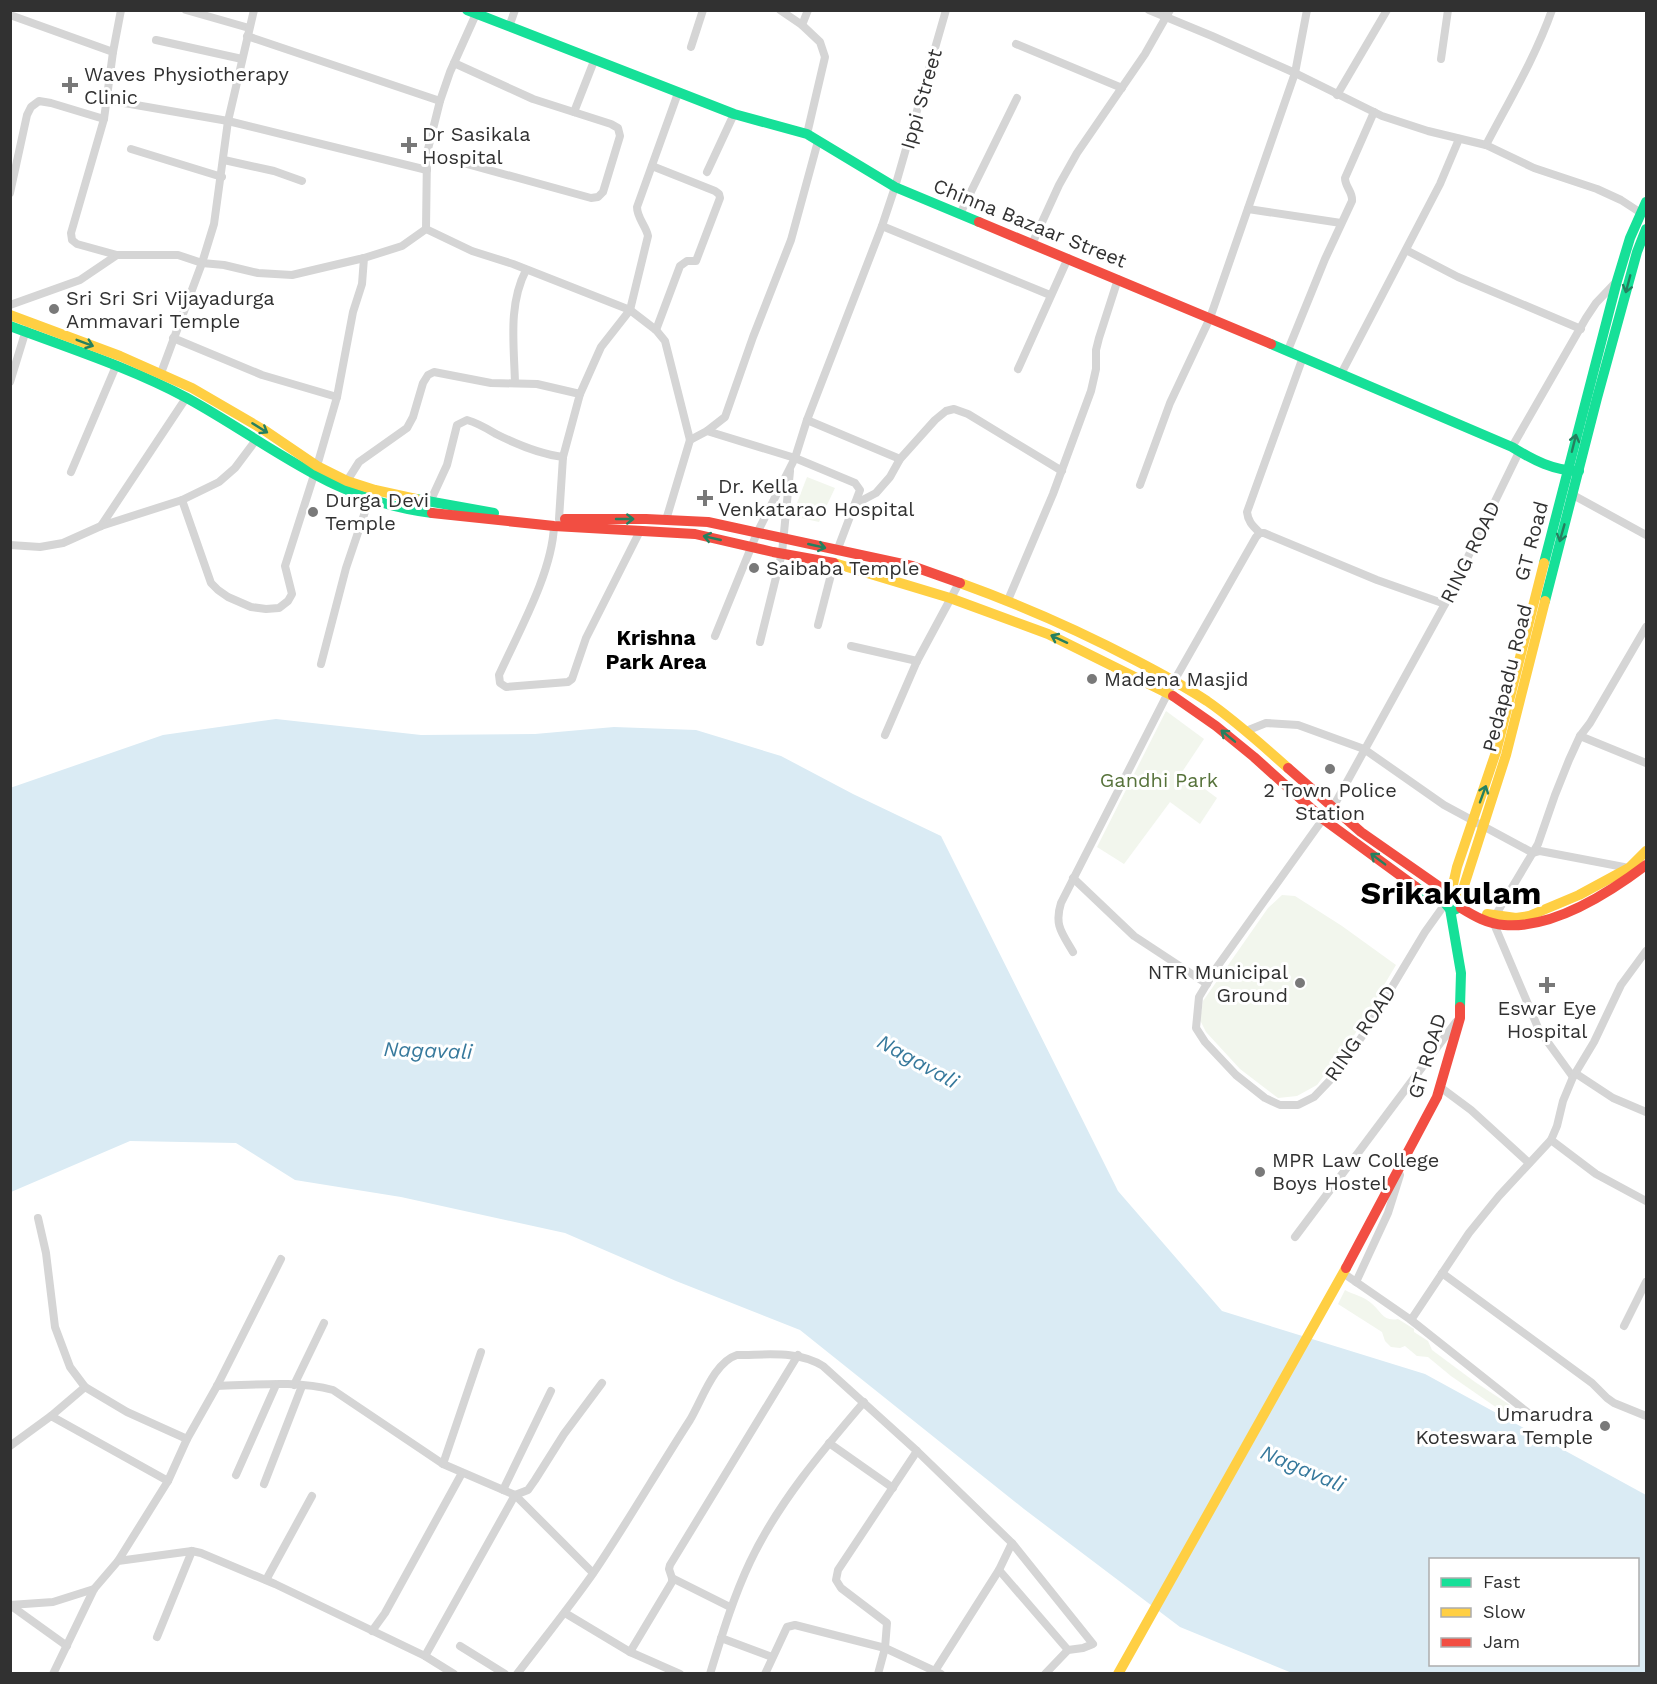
<svg xmlns="http://www.w3.org/2000/svg" width="1657" height="1684" viewBox="0 0 1657 1684" font-family="'Work Sans',sans-serif">
<style>
.green{fill:#f2f6ed}
.water{fill:#daebf4;fill-rule:evenodd}
.lines{fill:none;stroke-linecap:round;stroke-linejoin:round}
.street{stroke:#d5d5d5;stroke-width:8}
.fast{stroke:#16e098;stroke-width:10}
.slow{stroke:#ffcf43;stroke-width:10}
.jam{stroke:#f24e42;stroke-width:10}
.oneway{stroke:#25805f}
.poi-dot{fill:#797979;stroke:#fff;stroke-width:2}
.labels{text-anchor:middle;dominant-baseline:central;stroke-width:6;stroke-linejoin:round;paint-order:stroke}
.poi-label{font-size:20px;fill:#313131;stroke:#fff;text-anchor:start}
.street-label{font-size:20px;fill:#313131;stroke:#fff}
.park-label{font-size:20px;fill:#56723a;stroke:#fff}
.neighbourhood-label{font-size:21px;font-weight:bold;fill:#000;stroke:#fff}
.water-label{font-size:21px;font-style:italic;fill:#37799c;stroke:#fff}
.town-label{font-size:32px;font-weight:bold;fill:#000;stroke:#fff}
</style>
<rect width="100%" height="100%" fill="#fff"/>
<g class="green">
<path d="M807 477 835 488 819 522 792 516Z"/>
<path d="M1166 711 1204 739 1182 772 1217 798 1200 824 1170 802 1124 864 1097 847Z"/>
<path d="M1282 895 1295 896 1342 926 1396 965 1355 1034 1317 1085 1297 1096 1278 1098 1240 1069 1206 1032 1200 1020 1203 1001 1268 908Z"/>
<path d="M1345 1290C1352 1294 1365 1297 1371 1303 1381 1311 1383 1322 1398 1319L1414 1329V1332L1428 1341 1432 1350 1475 1382 1510 1405V1417L1451 1376 1428 1357 1417 1356 1405 1346 1400 1348 1391 1347 1385 1341 1382 1332 1338 1304Z"/>
</g>
<path class="water" d="M276 719 421 735 535 734 614 727 696 730 781 756 853 794 941 836 1118 1191 1222 1311 1425 1374 1646 1495V1673H1292L1180 1627 1024 1509 800 1330 676 1281 565 1233 401 1197 295 1180 236 1143 130 1141 11 1192 10 788 163 735ZM1430 1560H1638V1664H1430Z"/>
<g class="lines">
<g class="street">
<path d="M186 10 249 28"/>
<path d="M780 10 802 25"/>
<path d="M1149 10 1212 36 1295 73 1382 116 1428 131 1486 145 1534 168 1597 189 1621 200 1641 213"/>
<path d="M10 15 113 52 104 119 71 233 72 240 77 244 117 255 80 280 10 305"/>
<path d="M509 27 515 10"/>
<path d="M247 36 440 101"/>
<path d="M156 40 242 59"/>
<path d="M1016 44 1122 88"/>
<path d="M691 47 703 10"/>
<path d="M113 52 121 10"/>
<path d="M1441 59 1448 10"/>
<path d="M1337 95 1387 10"/>
<path d="M107 100 228 121 427 170"/>
<path d="M574 112 594 61"/>
<path d="M807 134 825 57 820 42 802 25 808 10"/>
<path d="M1486 145C1509 101 1535 58 1552 10"/>
<path d="M131 149 222 177"/>
<path d="M427 153 591 198 598 197 603 192 620 136 618 128 611 124 533 99 454 63"/>
<path d="M224 160 274 171 302 181"/>
<path d="M652 166 715 191 719 194 720 198 696 261H687L680 266 656 330"/>
<path d="M707 172 734 114"/>
<path d="M10 193 27 115 31 107 39 101 51 103 104 119"/>
<path d="M1248 209 1341 223"/>
<path d="M960 214 1017 98"/>
<path d="M882 226 1050 295"/>
<path d="M426 229 472 251 513 264 630 310 656 330 665 341 690 440 666 520"/>
<path d="M1032 244 1059 185 1077 153 1145 54 1170 10"/>
<path d="M1406 250 1458 277 1581 329"/>
<path d="M117 255H178L202 263 224 265 258 273 292 275 364 258 402 246 426 229 427 153 440 101 450 72 476 14"/>
<path d="M173 338 262 375 337 397"/>
<path d="M1288 350 1325 259 1352 201C1353 192 1345 187 1345 178L1374 112"/>
<path d="M1018 369 1068 258"/>
<path d="M161 373 202 263 214 224 228 121 254 10"/>
<path d="M1341 374 1440 184 1459 139"/>
<path d="M10 382 26 330"/>
<path d="M515 383C514 344 508 305 526 270"/>
<path d="M580 394 601 347 630 310 648 236C646 226 637 218 637 207L678 93"/>
<path d="M807 420 900 459"/>
<path d="M707 431 795 458 855 483 860 490 837 551"/>
<path d="M690 440 707 431 725 417 753 337 791 240 818 141"/>
<path d="M1512 447 1586 318 1596 303 1616 282"/>
<path d="M317 466 337 397 353 312 362 284 364 258"/>
<path d="M71 472 116 366"/>
<path d="M347 481 359 462 407 428 413 417 423 383 428 375 434 372 491 383 537 384 580 394 563 457 559 519"/>
<path d="M1140 485 1170 403 1210 318 1295 73 1307 10"/>
<path d="M1573 495 1646 535"/>
<path d="M182 500 211 583 218 590 228 597 251 607 266 609 279 608 288 601 292 594 285 566 314 475"/>
<path d="M430 502 447 465 457 425 467 420C478 423 486 428 496 434 518 445 539 454 563 457"/>
<path d="M855 504 876 493 890 477 900 459 935 420 946 411 954 409 968 414 1062 471"/>
<path d="M101 526 186 398"/>
<path d="M554 526C552 573 519 631 499 675L500 683 506 687 568 682 572 679 586 638 640 531"/>
<path d="M1260 533C1253 526 1248 522 1247 512L1303 357"/>
<path d="M10 545 40 547 63 543 101 526 182 500 219 482 235 468 256 440"/>
<path d="M1008 600 1053 494 1091 391 1096 369V350L1099 338 1118 279"/>
<path d="M818 625 834 563"/>
<path d="M715 636 757 533 795 458 807 420 882 226 895 187 946 10"/>
<path d="M760 642 782 553 790 471"/>
<path d="M851 646 917 661"/>
<path d="M321 664 346 568 369 500"/>
<path d="M1246 731 1266 723 1298 725 1364 749 1444 805 1533 853 1540 851 1629 868"/>
<path d="M885 735 917 661 959 583"/>
<path d="M1580 736 1646 763"/>
<path d="M1332 809 1445 604 1519 452"/>
<path d="M1323 819 1217 967 1199 997 1196 1028 1205 1042 1236 1075 1265 1098 1280 1105H1298L1314 1097 1336 1074 1365 1032 1425 932 1445 904"/>
<path d="M1073 878 1134 936 1207 984"/>
<path d="M1495 916 1538 844 1555 795 1569 760 1580 736 1590 723 1646 627"/>
<path d="M1494 924 1539 1030 1573 1077"/>
<path d="M1073 952C1062 933 1054 925 1061 903L1174 681 1256 537 1260 533H1264L1377 580 1445 604"/>
<path d="M1575 1073 1613 1098 1646 1112"/>
<path d="M1440 1087 1471 1110 1529 1163"/>
<path d="M1551 1140 1596 1174 1646 1201"/>
<path d="M38 1218 46 1253 55 1327 70 1367 85 1387 51 1416"/>
<path d="M1295 1237 1456 1022"/>
<path d="M1343 1273 1411 1320 1536 1419"/>
<path d="M1442 1273 1592 1383 1607 1398 1614 1403 1646 1416"/>
<path d="M1356 1282 1388 1213 1400 1175"/>
<path d="M1411 1320 1469 1233 1499 1196 1551 1140 1557 1126 1563 1101 1573 1077 1594 1042 1621 985 1646 951"/>
<path d="M1624 1326 1646 1282"/>
<path d="M294 1385 324 1323"/>
<path d="M217 1386C255 1385 297 1380 333 1390L443 1464 515 1495 593 1573"/>
<path d="M85 1387 127 1412 187 1439"/>
<path d="M829 1443 893 1488"/>
<path d="M10 1446 51 1416 168 1481"/>
<path d="M443 1464 481 1352"/>
<path d="M236 1475 276 1385"/>
<path d="M264 1484 302 1386"/>
<path d="M503 1490 551 1391"/>
<path d="M118 1561 168 1481 187 1439 217 1386 281 1259"/>
<path d="M999 1570 1068 1650"/>
<path d="M672 1578 730 1607"/>
<path d="M266 1580 312 1496"/>
<path d="M10 1605 53 1602 94 1589"/>
<path d="M10 1605 67 1646"/>
<path d="M565 1613 630 1652 680 1674"/>
<path d="M372 1631 385 1613 462 1473"/>
<path d="M157 1637 192 1551"/>
<path d="M721 1638 772 1657"/>
<path d="M460 1646 505 1674"/>
<path d="M630 1652 672 1582V1578L669 1569 670 1565 798 1355"/>
<path d="M425 1656 515 1495 528 1490 535 1480 564 1434 602 1383"/>
<path d="M53 1674 94 1589 118 1561 192 1551 201 1553 275 1584 425 1656 454 1674"/>
<path d="M517 1674C542 1641 568 1609 592 1575 626 1525 657 1471 690 1420 702 1400 714 1362 737 1355 766 1355 798 1350 823 1366L917 1451 1012 1543"/>
<path d="M710 1674C722 1635 733 1598 750 1562 778 1503 822 1451 864 1402"/>
<path d="M765 1674 787 1627 795 1625 885 1648 941 1674"/>
<path d="M878 1674 885 1648 887 1623 841 1588 836 1580 838 1570 917 1451"/>
<path d="M933 1674 999 1570 1012 1543 1093 1644 1083 1648 1068 1650 1045 1674"/>
</g>
<g class="fast">
<path d="M467 10 734 114 807 134 895 187 979 222"/>
<path d="M10 326C69 348 131 368 187 398 271 444 332 501 432 513"/>
<path d="M1271 344 1512 447C1533 460 1554 471 1579 471"/>
<path d="M416 499 494 513"/>
<path d="M1544 563 1617 281 1630 238 1646 202"/>
<path d="M1545 601 1597 398 1637 252 1646 229"/>
<path d="M1416 887 1433 900 1444 902 1450 909 1454 910 1463 906 1465 899 1462 892 1452 889 1447 892 1444 902"/>
<path d="M1450 909 1461 973 1460 1007"/>
</g>
<g class="slow">
<path d="M10 315 120 356 192 388 264 430 317 466 347 481 375 490 416 499"/>
<path d="M834 563 950 598 1048 634 1173 696"/>
<path d="M960 583C1021 605 1078 630 1135 660 1160 673 1184 686 1207 701 1236 721 1262 745 1288 768"/>
<path d="M1452 889 1457 867 1496 752 1544 563"/>
<path d="M1462 892 1506 755 1545 601"/>
<path d="M1487 914 1516 918 1529 916 1579 895 1629 868 1646 851"/>
<path d="M1118 1674 1346 1268"/>
</g>
<g class="jam">
<path d="M979 222 1271 344"/>
<path d="M432 513 554 526 695 534 773 552 834 563"/>
<path d="M565 519H646L708 522 912 566 960 583"/>
<path d="M1173 696 1216 726 1254 757 1323 819 1416 887"/>
<path d="M1288 768 1361 832 1447 892"/>
<path d="M1461 908C1474 916 1488 924 1504 925 1552 929 1609 893 1646 865"/>
<path d="M1346 1268 1437 1097 1460 1018V1007"/>
</g>
</g>
<defs><path id="oneway-shaft" d="M-6 0H5M1.5-3L5.5 0L1.5 3" fill="none" stroke-width="1.6" stroke-linecap="round" stroke-linejoin="round" transform="scale(1.5)"/></defs>
<g class="oneway">
<use href="#oneway-shaft" transform="translate(1628 284) rotate(105)"/>
<use href="#oneway-shaft" transform="translate(85 343) rotate(21)"/>
<use href="#oneway-shaft" transform="translate(260 428) rotate(32)"/>
<use href="#oneway-shaft" transform="translate(1574 443) rotate(-76)"/>
<use href="#oneway-shaft" transform="translate(625 519)"/>
<use href="#oneway-shaft" transform="translate(1562 533) rotate(106)"/>
<use href="#oneway-shaft" transform="translate(712 538) rotate(-167)"/>
<use href="#oneway-shaft" transform="translate(817 546) rotate(13)"/>
<use href="#oneway-shaft" transform="translate(1059 639) rotate(-155)"/>
<use href="#oneway-shaft" transform="translate(1228 736) rotate(-141)"/>
<use href="#oneway-shaft" transform="translate(1483 794) rotate(-70)"/>
<use href="#oneway-shaft" transform="translate(1378 859) rotate(-143)"/>
</g>
<g class="poi-dot">
<path d="M67 76h6v6h6v6h-6v6h-6v-6h-6v-6h6z"/>
<path d="M406 136h6v6h6v6h-6v6h-6v-6h-6v-6h6z"/>
<circle cx="54" cy="309" r="6"/>
<path d="M702 489h6v6h6v6h-6v6h-6v-6h-6v-6h6z"/>
<circle cx="313" cy="512" r="6"/>
<circle cx="754" cy="568" r="6"/>
<circle cx="1092" cy="679" r="6"/>
<circle cx="1330" cy="769" r="6"/>
<circle cx="1300" cy="983" r="6"/>
<path d="M1544 976h6v6h6v6h-6v6h-6v-6h-6v-6h6z"/>
<circle cx="1260" cy="1172" r="6"/>
<circle cx="1605" cy="1426" r="6"/>
</g>
<g class="labels">
<g class="poi-label">
<text x="84" y="74">Waves Physiotherapy<tspan x="84" dy="23">Clinic</tspan></text>
<text x="422" y="134">Dr Sasikala<tspan x="422" dy="23">Hospital</tspan></text>
<text x="66" y="298">Sri Sri Sri Vijayadurga<tspan x="66" dy="23">Ammavari Temple</tspan></text>
<text x="718" y="486">Dr. Kella<tspan x="718" dy="23">Venkatarao Hospital</tspan></text>
<text x="325" y="500">Durga Devi<tspan x="325" dy="23">Temple</tspan></text>
<text x="766" y="568">Saibaba Temple</text>
<text x="1104" y="679">Madena Masjid</text>
<text x="1330" y="790" text-anchor="middle">2 Town Police<tspan x="1330" dy="23">Station</tspan></text>
<text x="1288" y="972" text-anchor="end">NTR Municipal<tspan x="1288" dy="23">Ground</tspan></text>
<text x="1547" y="1008" text-anchor="middle">Eswar Eye<tspan x="1547" dy="23">Hospital</tspan></text>
<text x="1272" y="1160">MPR Law College<tspan x="1272" dy="23">Boys Hostel</tspan></text>
<text x="1593" y="1414" text-anchor="end">Umarudra<tspan x="1593" dy="23">Koteswara Temple</tspan></text>
</g>
<g class="street-label">
<text transform="translate(921 99) rotate(-74)">Ippi Street</text>
<text transform="translate(1030 223) rotate(22)">Chinna Bazaar Street</text>
<text transform="translate(1531 541) rotate(-75)">GT Road</text>
<text transform="translate(1470 552) rotate(-64)">RING ROAD</text>
<text transform="translate(1507 678) rotate(-76)">Pedapadu Road</text>
<text transform="translate(1360 1033) rotate(-56)">RING ROAD</text>
<text transform="translate(1427 1056) rotate(-73)">GT ROAD</text>
</g>
<g class="park-label">
<text x="1159" y="780">Gandhi Park</text>
</g>
<g class="neighbourhood-label">
<text x="656" y="637">Krishna<tspan x="656" dy="24">Park Area</tspan></text>
</g>
<g class="water-label">
<text transform="translate(428 1050) rotate(2)">Nagavali</text>
<text transform="translate(918 1061) rotate(29)">Nagavali</text>
<text transform="translate(1303 1468) rotate(23)">Nagavali</text>
</g>
<g class="town-label">
<text x="1451" y="893">Srikakulam</text>
</g>
</g>
<rect width="1657" height="1684" fill="none" stroke="#313131" stroke-width="24"/>
<rect x="1429" y="1558" width="210" height="108" fill="#ffffff" stroke="#adadad" stroke-width="1.5"/>
<rect x="1441" y="1578" width="30" height="9" fill="#16e098" stroke="#adadad" stroke-width="1.5"/>
<text x="1483" y="1588" font-size="18" fill="#313131">Fast</text>
<rect x="1441" y="1608" width="30" height="9" fill="#ffcf43" stroke="#adadad" stroke-width="1.5"/>
<text x="1483" y="1618" font-size="18" fill="#313131">Slow</text>
<rect x="1441" y="1638" width="30" height="9" fill="#f24e42" stroke="#adadad" stroke-width="1.5"/>
<text x="1483" y="1648" font-size="18" fill="#313131">Jam</text>
</svg>
